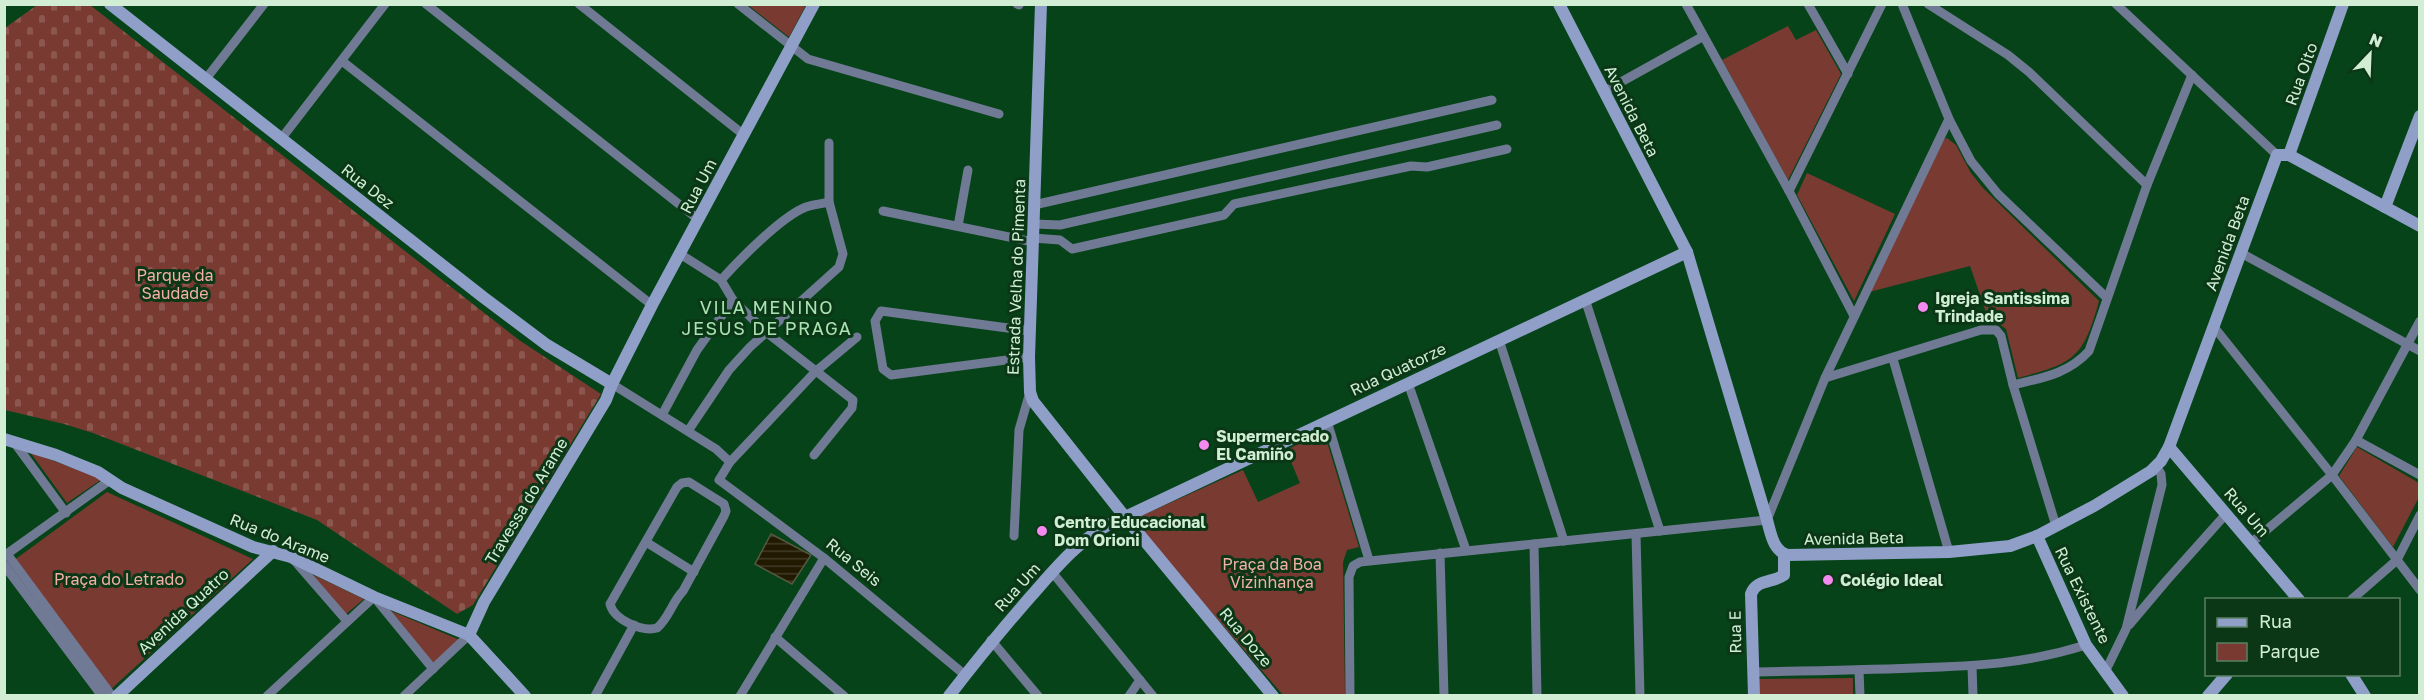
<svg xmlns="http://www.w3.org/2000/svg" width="2424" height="700" viewBox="0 0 2424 700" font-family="'Golos Text',sans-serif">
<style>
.cemetery{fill:url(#cemetery-stones)}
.park{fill:#793a32}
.water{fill:url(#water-rules);stroke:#565941;stroke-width:1.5}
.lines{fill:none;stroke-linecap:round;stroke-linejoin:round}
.street{stroke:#707a94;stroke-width:9}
.secondary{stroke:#8f9fc8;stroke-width:12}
.poi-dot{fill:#f489f0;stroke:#0b3717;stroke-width:2}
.labels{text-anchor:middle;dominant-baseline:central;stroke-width:6;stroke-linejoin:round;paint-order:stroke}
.street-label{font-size:16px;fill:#d1eed5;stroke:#0b3717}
.park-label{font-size:16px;fill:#f4b0a5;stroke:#0b3717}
.poi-label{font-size:16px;font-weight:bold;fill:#d1eed5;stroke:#0b3717;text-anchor:start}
.neighbourhood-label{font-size:18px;letter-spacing:1.5px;fill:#a9e3b1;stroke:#0b3717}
</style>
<defs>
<pattern id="cemetery-stones" width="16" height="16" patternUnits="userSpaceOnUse" patternTransform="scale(1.5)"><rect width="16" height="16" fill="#793a32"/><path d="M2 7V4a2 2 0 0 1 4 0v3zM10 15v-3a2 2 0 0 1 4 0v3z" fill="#8b574f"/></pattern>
<pattern id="water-rules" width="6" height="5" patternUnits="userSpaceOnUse" patternTransform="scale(1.5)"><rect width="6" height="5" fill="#221901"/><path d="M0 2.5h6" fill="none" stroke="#413b25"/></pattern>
</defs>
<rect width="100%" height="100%" fill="#064319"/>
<path class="cemetery" d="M37 5H90L519 340 601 394 473 605 457 614 317 520 93 433 64 424 5 410V28Z"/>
<g class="park">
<path d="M748 5H806L789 37Z"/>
<path d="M1788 26 1796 40 1816 30 1841 74 1788 180 1722 60Z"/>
<path d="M1947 138 1956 145 1971 173 1983 188 2099 301C2083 359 2074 363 2018 378L2006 329 1998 323 1989 321 1970 266 1869 292 1944 139Z"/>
<path d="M1807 173 1895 214 1854 301 1797 195Z"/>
<path d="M1324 432 1359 547 1347 550 1343 562 1345 695H1283L1132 520 1243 470 1258 502 1300 483 1286 450Z"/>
<path d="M2357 447 2419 483V497L2393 547 2339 476Z"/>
<path d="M30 452 102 479 67 503Z"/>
<path d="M107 492 253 559 109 691 13 561Z"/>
<path d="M307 572 364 599 346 614Z"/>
<path d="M391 611 460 640 433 664Z"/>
<path d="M1853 678V695H1759L1758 679Z"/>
</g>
<path class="water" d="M771 534 811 555 792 584 755 564Z"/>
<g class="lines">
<g class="street">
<path d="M426 4 699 220"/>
<path d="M579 4 744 135"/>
<path d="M738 4 808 59 999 114"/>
<path d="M1017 4 1019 5"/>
<path d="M1686 4 1789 191 1854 316"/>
<path d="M1808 4 1848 74"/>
<path d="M1902 4 1949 119 1971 161 1998 194 2107 298"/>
<path d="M1928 4 2008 55 2029 72 2147 185"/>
<path d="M2116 4 2277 155"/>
<path d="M342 61 652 305"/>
<path d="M205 80 264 4"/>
<path d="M1603 92 1702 37"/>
<path d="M281 139 385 4"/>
<path d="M1789 191 1882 4"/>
<path d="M1034 205 1492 100"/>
<path d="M883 211 1033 242"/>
<path d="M1034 224 1060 225 1497 125"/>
<path d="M958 226 968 170"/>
<path d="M1033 238 1060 240 1072 249 1224 215 1234 204 1411 166 1427 167 1507 149"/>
<path d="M2241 253 2420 351"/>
<path d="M680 254 721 280 733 300 766 332 853 400 852 408 814 455"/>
<path d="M721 280C739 260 782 216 806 207 814 204 822 204 829 202"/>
<path d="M1585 299 1660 531"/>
<path d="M2214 327 2332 475 2420 590"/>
<path d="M857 337 815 372 730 462 719 480 824 558 965 675"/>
<path d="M1499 340 1564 541"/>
<path d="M1029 357 891 375 883 369 875 321 881 311 1030 331"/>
<path d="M1893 359 1949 552"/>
<path d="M1825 378 1981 330H1996L2001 336 2013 385 2056 526"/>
<path d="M1408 383 1466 550"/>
<path d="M612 384 716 449 730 462"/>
<path d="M2013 385C2042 378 2068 374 2089 351L2147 185 2192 75"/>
<path d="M662 415 697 350 733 300"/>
<path d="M1327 421 1369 560"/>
<path d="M688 431 729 370 750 347 839 267 843 254 829 202V143"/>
<path d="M2356 440 2420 475"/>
<path d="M14 442 66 513"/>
<path d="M689 482 724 504 726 511 724 516 683 591C672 602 669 618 657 628 642 632 614 620 610 604L677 487 682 483Z"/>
<path d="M1636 534 1640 696"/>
<path d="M1014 536 1019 430 1030 392"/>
<path d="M646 542 694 572"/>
<path d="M2251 543 2332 475 2356 440 2420 321"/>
<path d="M1534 544 1537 696"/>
<path d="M1440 553 1444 696"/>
<path d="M7 554 112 696"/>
<path d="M4 556 110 480"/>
<path d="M294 560 347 621"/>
<path d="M4 565 102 696"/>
<path d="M1052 572 1153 696"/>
<path d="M2351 600 2397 560 2420 515"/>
<path d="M2129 625 2167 580 2226 514"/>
<path d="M775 637 844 696"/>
<path d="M991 640 1038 696"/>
<path d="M1972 666 1973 696"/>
<path d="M1859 670 1860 696"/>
<path d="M1753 672C1806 671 1860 670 1914 668 1977 666 2025 664 2086 645"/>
<path d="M2105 672 2126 629 2162 485 2161 474 2156 466"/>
<path d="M267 696 374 597 433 669"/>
<path d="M404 696 469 635"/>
<path d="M595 696 634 625"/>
<path d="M740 696 824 558"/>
<path d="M1129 696 1140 680"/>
<path d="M1350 696 1349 577 1353 566 1360 562 1767 520 1825 378 1949 119"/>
</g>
<g class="secondary">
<path d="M110 4 483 297 547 345 612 384"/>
<path d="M1041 4 1029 357 1030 392 1033 401 1125 517 1273 696"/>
<path d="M1559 4 1687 252 1767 520C1771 534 1773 551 1788 555L1949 552 2010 546 2037 536 2094 506 2151 471 2161 461 2169 447 2277 155H2289"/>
<path d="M2289 155 2343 4"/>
<path d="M2289 155 2420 226"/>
<path d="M2385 207 2420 116"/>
<path d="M4 439 56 455 98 472 122 488 253 547 291 557 374 597 469 635 525 696"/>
<path d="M2169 447 2299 600"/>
<path d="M2037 536 2086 645 2123 696"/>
<path d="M469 635 484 602 606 400 612 384 652 305 814 4"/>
<path d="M2351 674 2365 696"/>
<path d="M117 696 273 551"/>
<path d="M949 696C976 661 1003 628 1032 595 1055 569 1075 544 1106 526L1687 252"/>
<path d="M1754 696 1751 594C1756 579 1773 583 1784 575V554"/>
<path d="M2208 696 2227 674"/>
</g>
</g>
<g class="poi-dot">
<circle cx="1923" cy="307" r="6"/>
<circle cx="1204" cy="445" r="6"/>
<circle cx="1042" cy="531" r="6"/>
<circle cx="1828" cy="580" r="6"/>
</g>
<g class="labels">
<g class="street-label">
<text transform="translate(2301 74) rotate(-70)">Rua Oito</text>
<text transform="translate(1632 111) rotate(63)">Avenida Beta</text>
<text transform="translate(368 186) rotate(38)">Rua Dez</text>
<text transform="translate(698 186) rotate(-62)">Rua Um</text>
<text transform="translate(2227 243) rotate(-70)">Avenida Beta</text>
<text transform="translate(1016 277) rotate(-88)">Estrada Velha do Pimenta</text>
<text transform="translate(1398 369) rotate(-25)">Rua Quatorze</text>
<text transform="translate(526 501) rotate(-59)">Travessa do Arame</text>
<text transform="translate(2247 512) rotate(49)">Rua Um</text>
<text transform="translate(280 538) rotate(22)">Rua do Arame</text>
<text transform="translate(1854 538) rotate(-1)">Avenida Beta</text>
<text transform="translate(854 562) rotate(39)">Rua Seis</text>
<text transform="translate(1017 587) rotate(-48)">Rua Um</text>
<text transform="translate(2083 595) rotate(64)">Rua Existente</text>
<text transform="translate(183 611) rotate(-43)">Avenida Quatro</text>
<text transform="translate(1735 632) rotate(-91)">Rua E</text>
<text transform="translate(1246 637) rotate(50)">Rua Doze</text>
</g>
<g class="park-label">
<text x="175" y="275">Parque da<tspan x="175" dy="18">Saudade</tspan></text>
<text x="1272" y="564">Praça da Boa<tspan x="1272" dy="18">Vizinhança</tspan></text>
<text x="119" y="579">Praça do Letrado</text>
</g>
<g class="poi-label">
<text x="1935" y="298">Igreja Santissima<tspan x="1935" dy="18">Trindade</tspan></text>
<text x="1216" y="436">Supermercado<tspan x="1216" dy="18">El Camiño</tspan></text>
<text x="1054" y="522">Centro Educacional<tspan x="1054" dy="18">Dom Orioni</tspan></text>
<text x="1840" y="580">Colégio Ideal</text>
</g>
<g class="neighbourhood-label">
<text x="767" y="307">VILA MENINO<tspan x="767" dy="21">JESUS DE PRAGA</tspan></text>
</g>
</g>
<rect width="2424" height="700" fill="none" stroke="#d1eed5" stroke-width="12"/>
<rect x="2205" y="598" width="195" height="78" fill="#0b3717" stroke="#5a8063" stroke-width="1.5"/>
<rect x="2217" y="618" width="30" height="9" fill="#8f9fc8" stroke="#5a8063" stroke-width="1.5"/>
<text x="2259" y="628" font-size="18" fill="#d1eed5">Rua</text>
<rect x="2217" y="643" width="30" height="18" fill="#793a32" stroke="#5a8063" stroke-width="1.5"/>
<text x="2259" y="658" font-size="18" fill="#d1eed5">Parque</text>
<g transform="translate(2370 54) rotate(23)" stroke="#0b3717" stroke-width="4.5" paint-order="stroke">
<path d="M0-4.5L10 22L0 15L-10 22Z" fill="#d1eed5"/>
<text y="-9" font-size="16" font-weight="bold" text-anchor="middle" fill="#d1eed5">N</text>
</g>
</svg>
